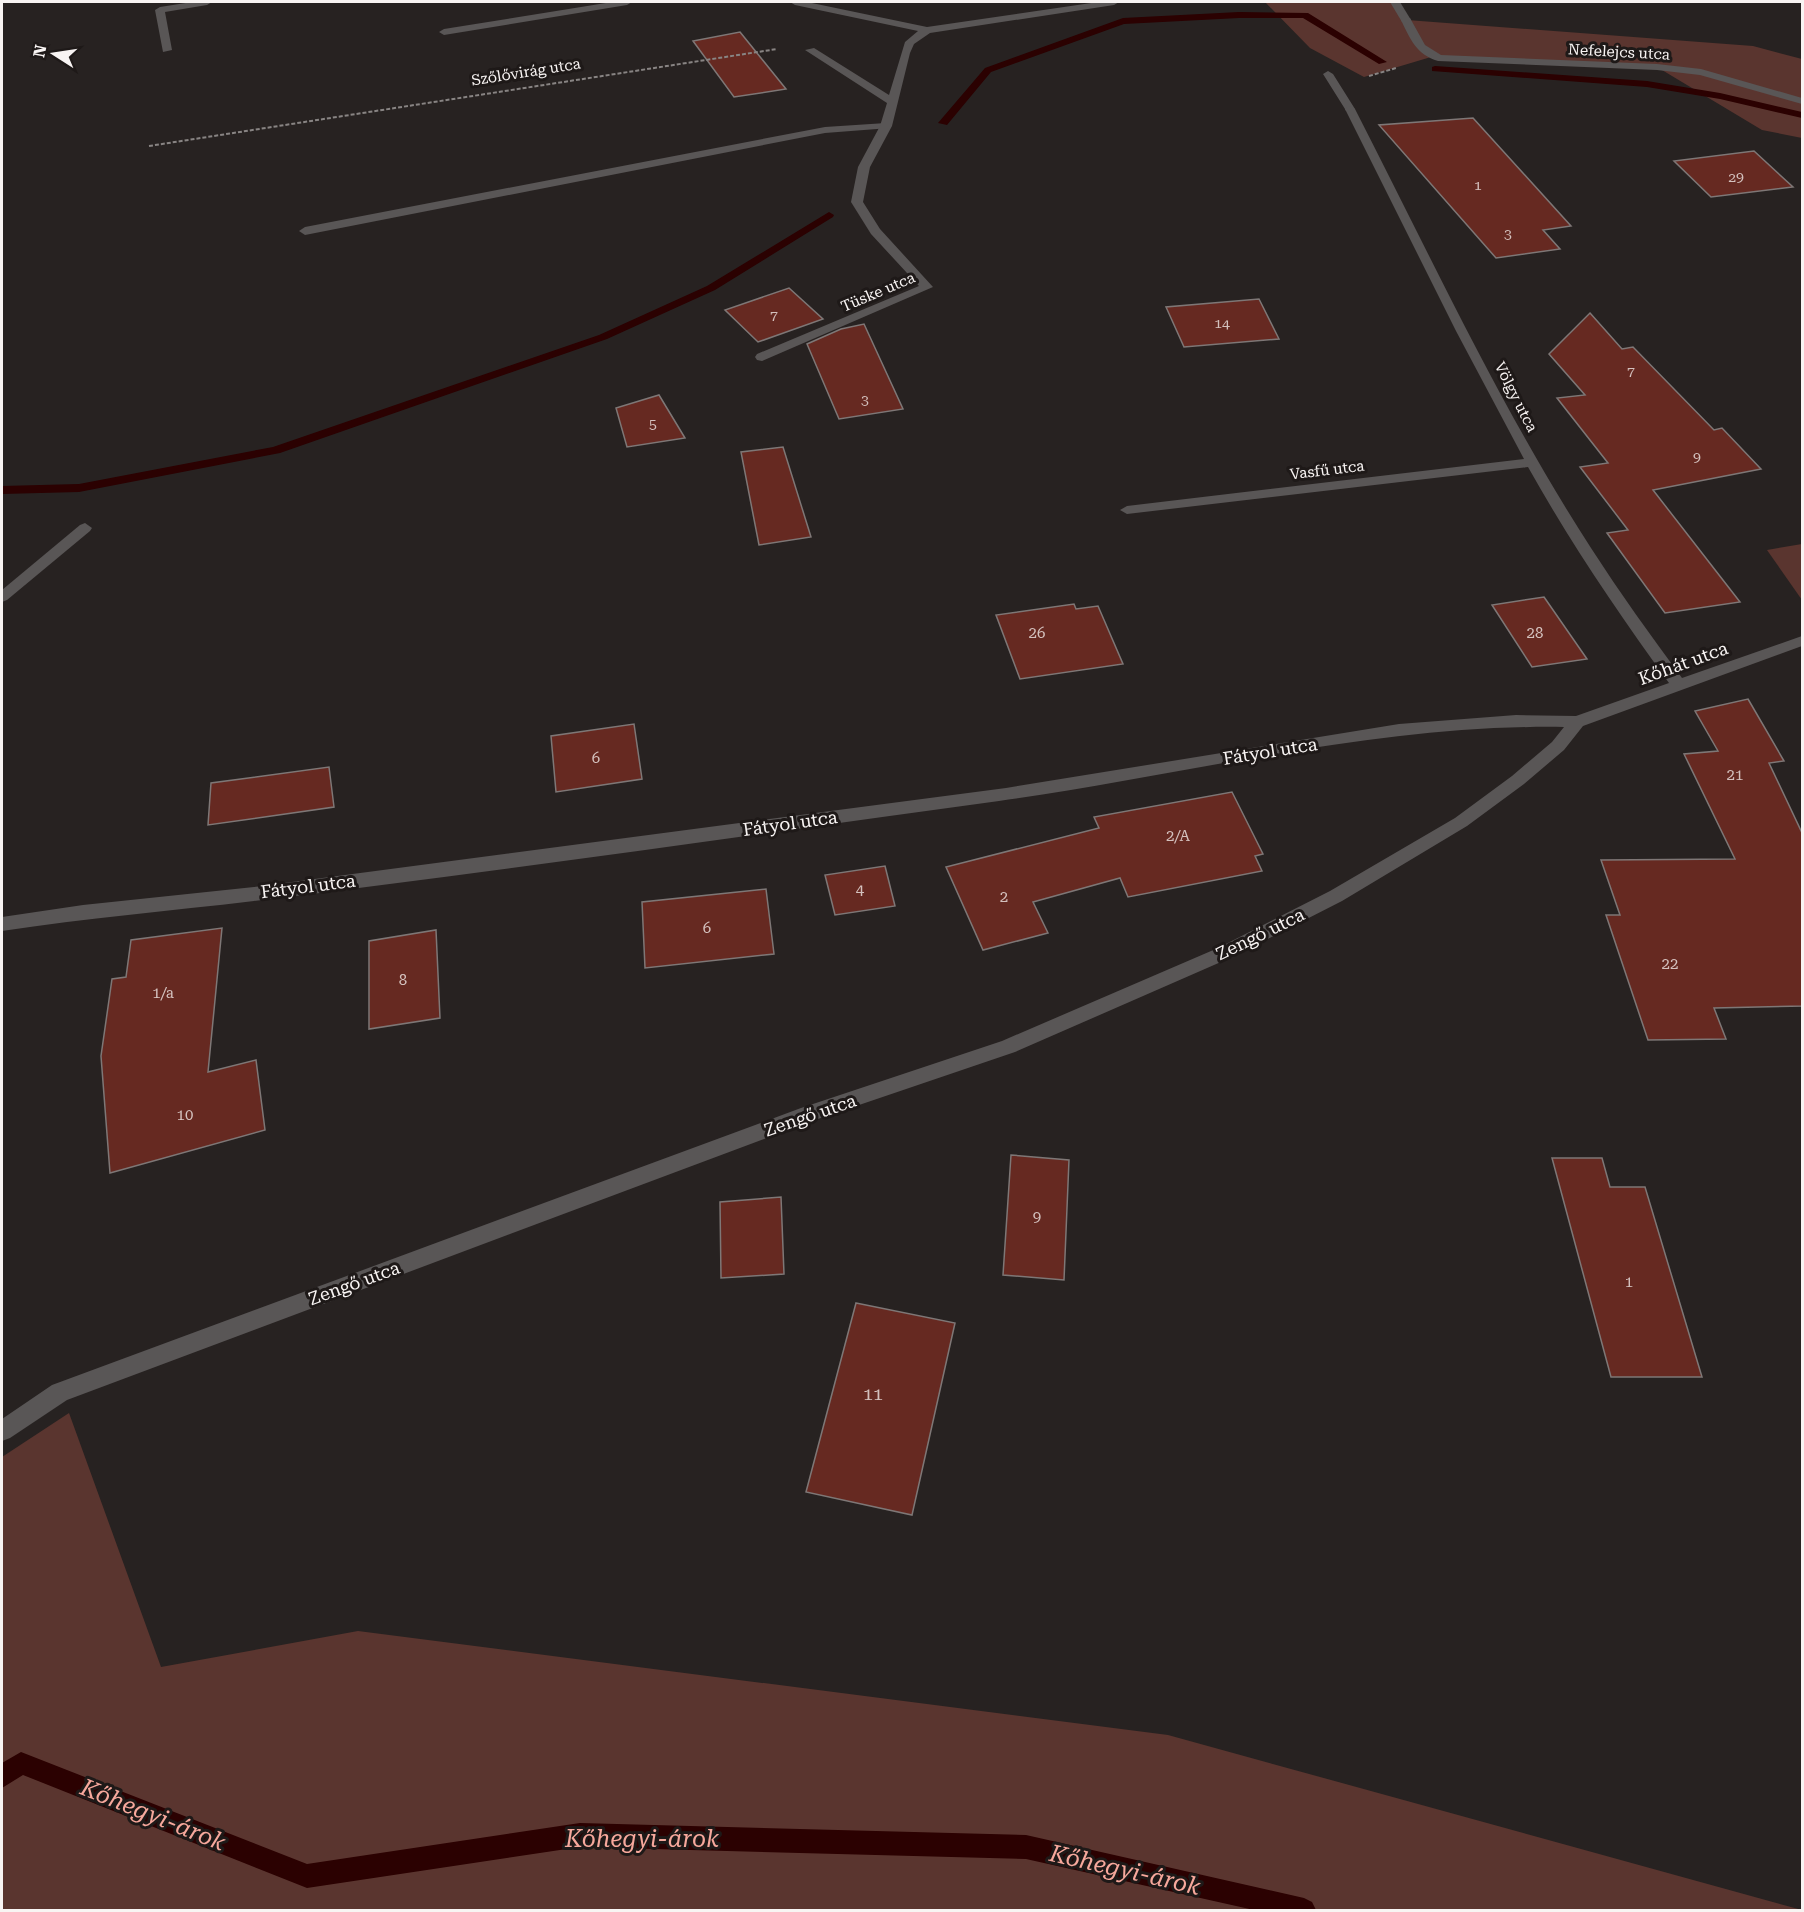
<svg xmlns="http://www.w3.org/2000/svg" width="1804" height="1912" viewBox="0 0 1804 1912" font-family="'Roboto Serif',serif">
<style>
.green{fill:#5a352f}
.lines{fill:none;stroke-linecap:round;stroke-linejoin:round}
.stream{fill:#2b0101;fill-rule:evenodd}
.building{fill:#662921;stroke:#7e7776;stroke-width:1.5}
.path{stroke:#888483;stroke-width:2;stroke-dasharray:4 2;stroke-linecap:butt}
.lane{fill:#595656;fill-rule:evenodd}
.street{fill:#595656;fill-rule:evenodd}
.labels{text-anchor:middle;dominant-baseline:central;stroke-width:6;stroke-linejoin:round;paint-order:stroke}
.far-number-label{font-size:14px;fill:#d4c1be}
.far-street-label{font-size:15px;fill:#f8f4f3;stroke:#1e1918}
.number-label{font-size:15px;fill:#d4c1be}
.street-label{font-size:18px;fill:#f8f4f3;stroke:#1e1918}
.near-number-label{font-size:18px;fill:#d4c1be}
.near-water-label{font-size:24px;font-style:italic;fill:#f7a89c;stroke:#1e1918}
</style>
<rect width="100%" height="100%" fill="#272221"/>
<g class="green">
<path d="M1265 2H1394L1407 20 1753 46 1802 59V138L1762 130 1657 67 1431 57 1364 77 1310 48Z"/>
<path d="M1802 544V600L1767 550Z"/>
<path d="M69 1413 161 1667 358 1631 1168 1735 1802 1910H2V1457Z"/>
</g>
<g class="lines">
<g class="stream">
<path d="M1239 12 1308 13 1387 62 1379 64 1303 18H1239L1124 24 991 72 947 125 938 123 985 68 1123 18Z"/>
<path d="M1435 66 1647 81 1720 93 1802 112V118L1720 99 1647 87 1432 71V67Z"/>
<path d="M829 212 834 215 833 217 715 290 607 339 280 453 79 492 2 494V486L79 484 273 447 599 335 707 286Z"/>
<path d="M21 1752 307 1864 580 1823 1026 1835 1304 1898 1312 1902 1316 1910H1254L1026 1859 580 1847 307 1888 23 1775 2 1788V1763Z"/>
</g>
</g>
<g class="building">
<path d="M740 32 786 89 734 97 693 41Z"/>
<path d="M1473 118 1571 226 1543 230 1560 249 1496 258 1379 125Z"/>
<path d="M1754 151 1793 187 1711 197 1674 161Z"/>
<path d="M789 288 823 319 758 342 725 310Z"/>
<path d="M1259 299 1279 339 1184 347 1166 307Z"/>
<path d="M1590 313 1622 349 1633 347 1714 430 1722 428 1761 469 1653 490 1740 602 1665 613 1607 533 1628 530 1580 467 1608 463 1557 398 1585 395 1549 354Z"/>
<path d="M864 324 903 409 839 419 807 344 841 329Z"/>
<path d="M659 395 685 438 627 447 616 408Z"/>
<path d="M783 447 811 537 759 545 741 452Z"/>
<path d="M1544 597 1587 659 1532 667 1492 605Z"/>
<path d="M1074 604 1076 609 1098 606 1123 664 1020 679 996 615Z"/>
<path d="M1748 699 1784 761 1769 763 1803 835V1006L1714 1008 1726 1039 1648 1040 1606 915H1620L1601 860 1735 859 1684 754 1718 751 1695 711Z"/>
<path d="M634 724 642 779 556 792 551 736Z"/>
<path d="M329 767 334 807 208 825 211 783Z"/>
<path d="M1232 792 1263 854 1255 856 1262 871 1128 897 1120 878 1033 902 1048 933 983 950 946 867 1099 828 1094 817Z"/>
<path d="M885 866 895 906 835 915 825 875Z"/>
<path d="M766 889 774 954 645 968 642 902Z"/>
<path d="M222 928 208 1072 256 1060 265 1130 110 1173 101 1056 112 979 126 977 131 940Z"/>
<path d="M436 930 440 1018 369 1029V941Z"/>
<path d="M1011 1155 1069 1160 1064 1280 1003 1275Z"/>
<path d="M1552 1158H1602L1610 1187H1645L1702 1377H1611Z"/>
<path d="M781 1197 784 1274 721 1278 720 1202Z"/>
<path d="M856 1303 955 1323 912 1515 806 1492Z"/>
</g>
<g class="lines">
<g class="path">
<path d="M1369 76 1396 68"/>
<path d="M149 146 777 49"/>
</g>
<g class="lane">
<path d="M192 2H212L207 5 165 12 172 50 163 52 155 10 160 7Z"/>
<path d="M612 2H632L627 5 444 35 439 32 444 29Z"/>
<path d="M1390 2H1400L1411 20 1410 22H1402Z"/>
<path d="M1328 71 1333 74 1355 109 1354 111H1346L1345 109 1323 74Z"/>
<path d="M886 123 890 124V128L825 133 305 235 299 231 305 227 825 127Z"/>
</g>
<g class="street">
<path d="M790 2H807L927 27 1098 2H1119L1114 5 930 33 914 44 910 53 892 126 870 167 863 202 880 229 933 287 762 361 757 360 755 357 757 354 919 286 871 234 851 202 858 167 880 126 887 103 805 50 814 48 889 95 905 42 918 31 795 5Z"/>
<path d="M1402 18H1410L1425 45 1441 55 1657 64 1701 69 1802 98V104L1700 75 1657 70 1438 61C1417 55 1410 39 1401 20Z"/>
<path d="M1350 106 1355 109C1431 257 1501 409 1591 548 1620 593 1651 636 1682 678L1802 636V646L1583 726 1564 750 1524 784 1467 826 1342 901 1230 958 1015 1052 812 1121 67 1400 10 1438 2 1441V1419L52 1385 801 1108 1002 1041 1218 948 1330 891 1455 818 1512 776 1552 742 1564 727C1374 724 1187 775 999 801 751 835 502 871 254 901 170 911 86 918 2 931V917L83 905 254 887 1006 788 1399 724 1516 715 1576 716 1669 683C1618 613 1570 542 1528 467L1127 514 1120 510 1127 506 1524 459 1456 331 1345 109Z"/>
<path d="M85 523 92 528 90 531 7 600 2 602V590L80 525Z"/>
</g>
</g>
<g class="labels">
<g class="far-number-label">
<text x="1736" y="177">29</text>
<text x="1478" y="185">1</text>
<text x="1508" y="234">3</text>
<text x="774" y="315">7</text>
<text x="1222" y="323">14</text>
<text x="1631" y="371">7</text>
<text x="865" y="400">3</text>
<text x="653" y="424">5</text>
<text x="1697" y="457">9</text>
</g>
<g class="far-street-label">
<text transform="translate(1619 52) rotate(3)">Nefelejcs utca</text>
<text transform="translate(526 72) rotate(-9)">Szőlővirág utca</text>
<text transform="translate(878 292) rotate(-23)">Tüske utca</text>
<text transform="translate(1516 397) rotate(63)">Völgy utca</text>
<text transform="translate(1327 470) rotate(-7)">Vasfű utca</text>
</g>
<g class="number-label">
<text x="1037" y="633">26</text>
<text x="1535" y="633">28</text>
<text x="596" y="758">6</text>
<text x="1735" y="775">21</text>
<text x="1178" y="836">2/A</text>
<text x="860" y="890">4</text>
<text x="1004" y="897">2</text>
<text x="707" y="928">6</text>
<text x="1670" y="964">22</text>
<text x="403" y="980">8</text>
<text x="163" y="993">1/a</text>
<text x="185" y="1115">10</text>
<text x="1037" y="1217">9</text>
<text x="1629" y="1282">1</text>
</g>
<g class="street-label">
<text transform="translate(1683 663) rotate(-20)">Kőhát utca</text>
<text transform="translate(1270 751) rotate(-9)">Fátyol utca</text>
<text transform="translate(790 823) rotate(-8)">Fátyol utca</text>
<text transform="translate(308 886) rotate(-7)">Fátyol utca</text>
<text transform="translate(1260 934) rotate(-26)">Zengő utca</text>
<text transform="translate(810 1115) rotate(-19)">Zengő utca</text>
<text transform="translate(354 1283) rotate(-20)">Zengő utca</text>
</g>
<g class="near-number-label">
<text x="873" y="1393">11</text>
</g>
<g class="near-water-label">
<text transform="translate(153 1815) rotate(22)">Kőhegyi-árok</text>
<text x="642" y="1839">Kőhegyi-árok</text>
<text transform="translate(1125 1870) rotate(13)">Kőhegyi-árok</text>
</g>
</g>
<rect width="1804" height="1912" fill="none" stroke="#f8f4f3" stroke-width="6"/>
<g transform="translate(54 54) rotate(282)" stroke="#1e1918" stroke-width="4.5" paint-order="stroke">
<path d="M0-4.5L10 22L0 15L-10 22Z" fill="#f8f4f3"/>
<text y="-9" font-size="16" font-weight="bold" text-anchor="middle" fill="#f8f4f3">N</text>
</g>
</svg>
